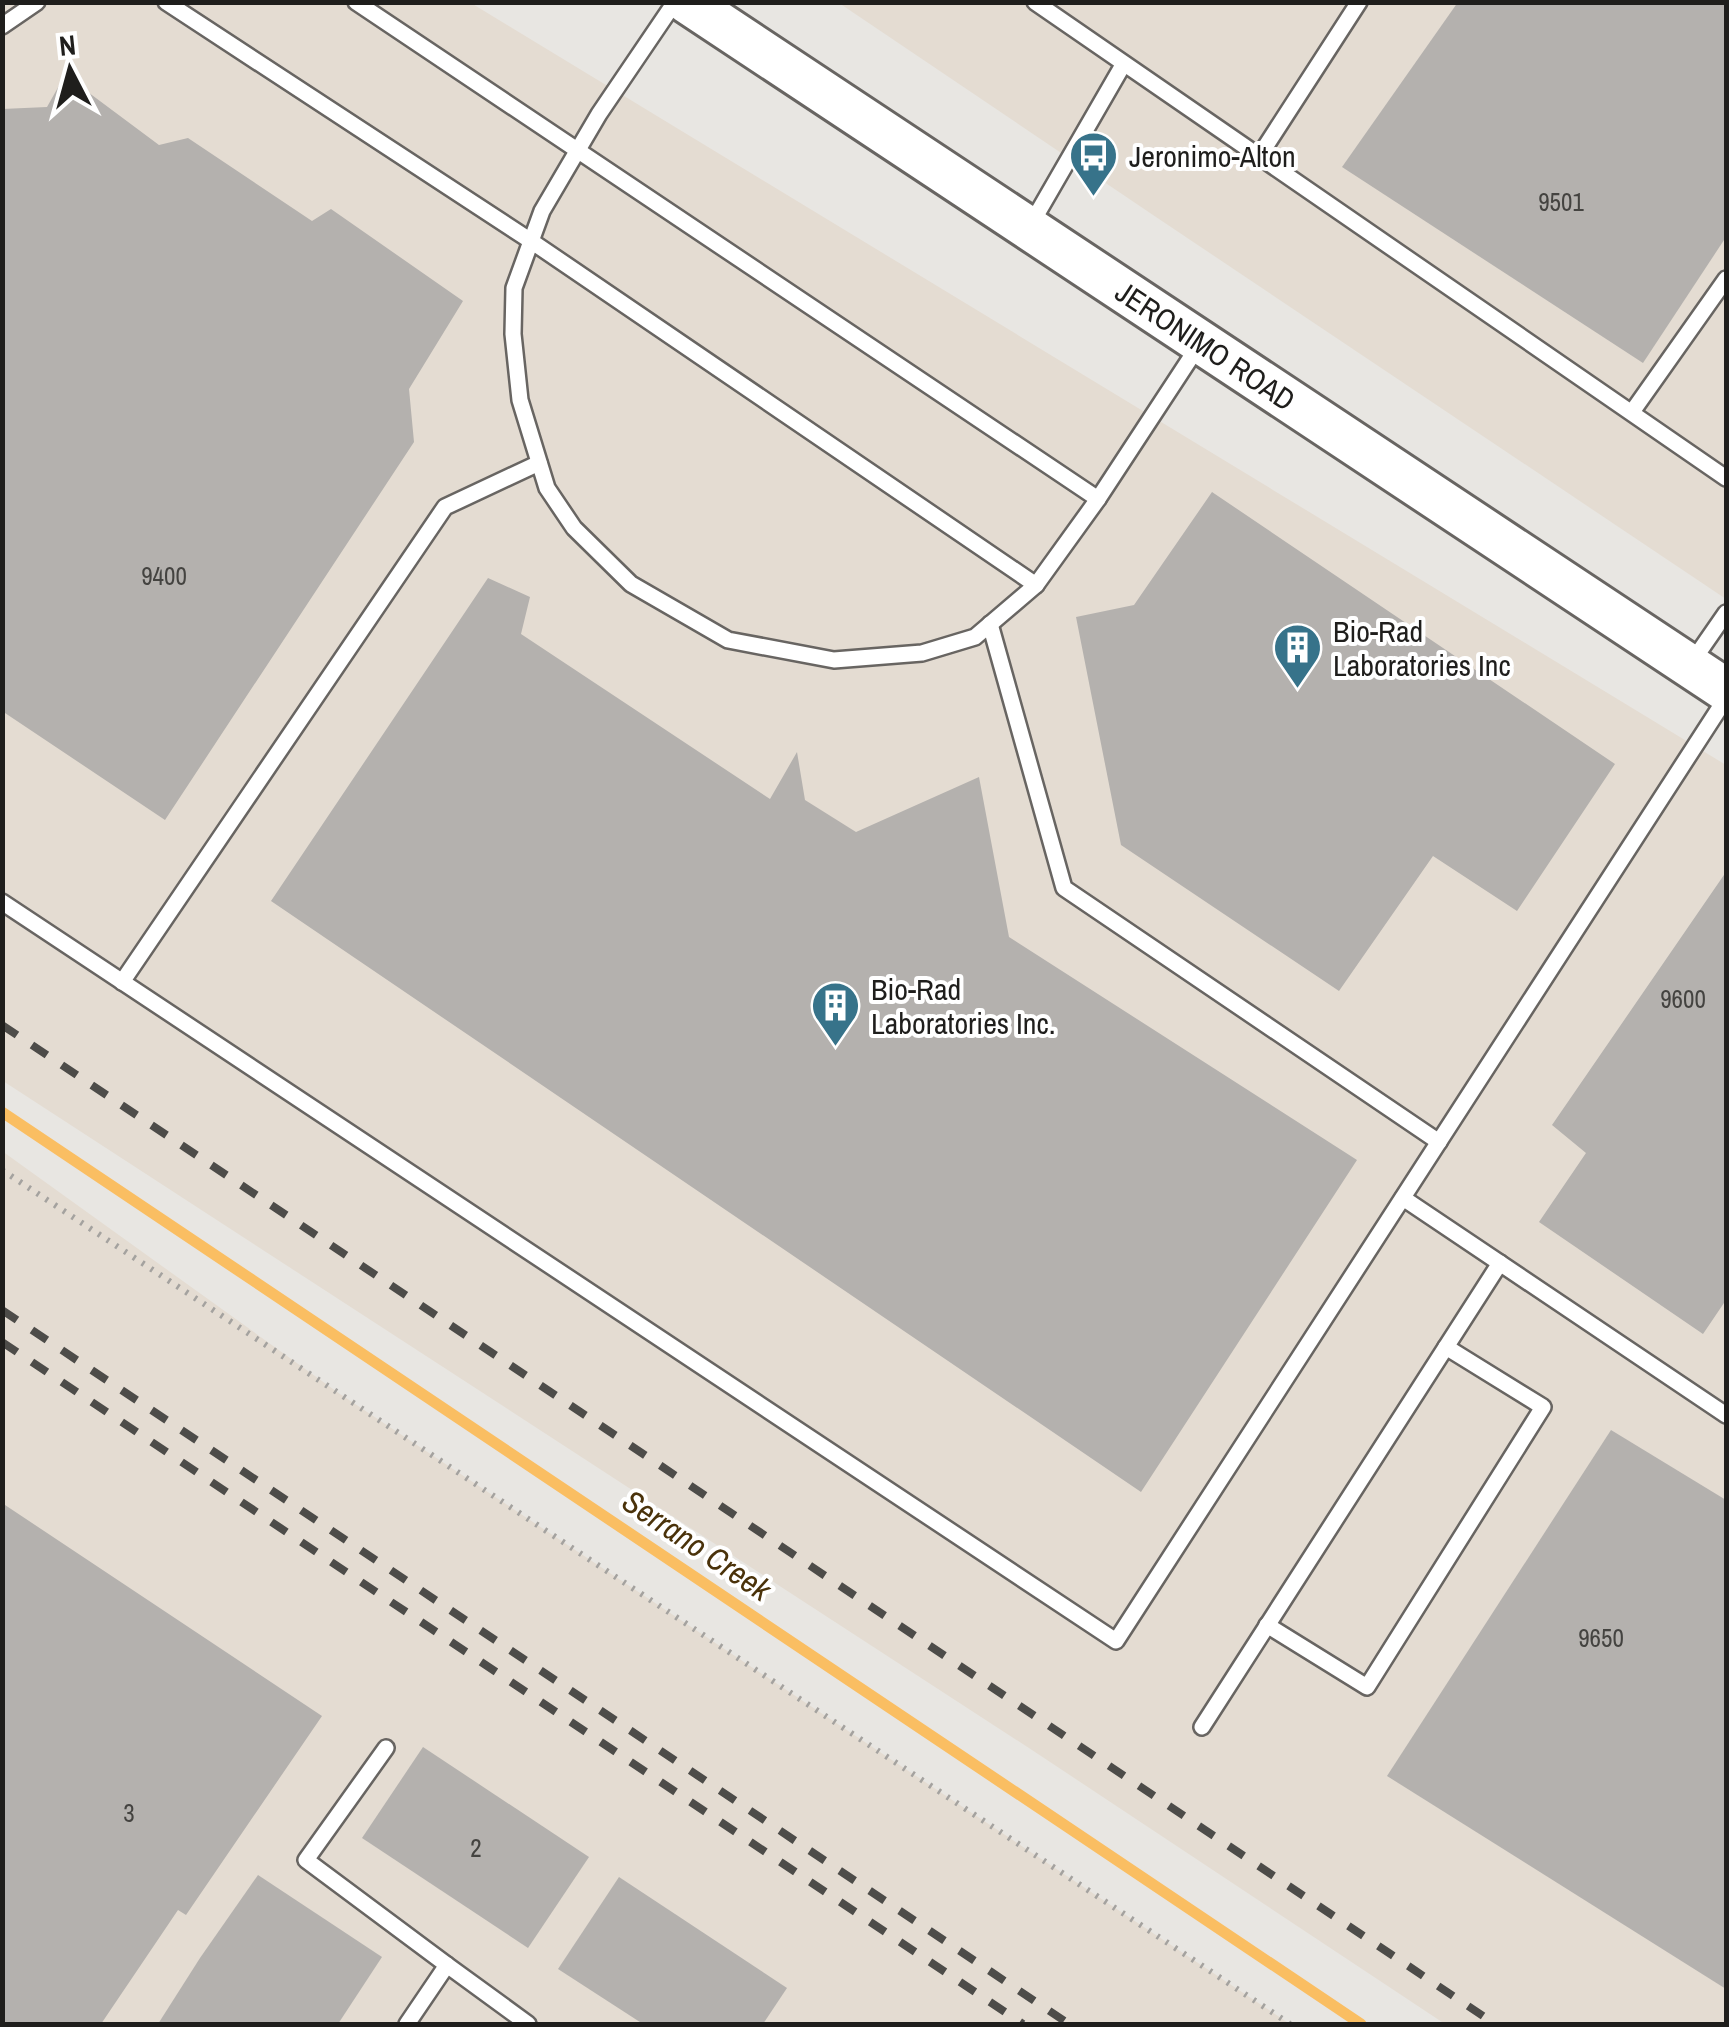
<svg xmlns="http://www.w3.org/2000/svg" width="1729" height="2027" viewBox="0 0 1729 2027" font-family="'Archivo Narrow',sans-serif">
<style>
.built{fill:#e4dcd2}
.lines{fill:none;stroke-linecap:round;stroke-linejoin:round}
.stream{stroke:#fabe62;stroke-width:11}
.building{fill:#b4b1ae}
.service-casing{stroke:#686562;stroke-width:20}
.secondary-casing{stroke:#686562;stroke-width:48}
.path{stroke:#a4a29f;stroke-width:6;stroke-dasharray:2.5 8;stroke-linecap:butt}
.service{stroke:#fff;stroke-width:15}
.secondary{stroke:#fff;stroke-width:42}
.rail{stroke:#4d4c49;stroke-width:8;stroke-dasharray:18 18;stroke-linecap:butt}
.labels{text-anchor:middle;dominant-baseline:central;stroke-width:8;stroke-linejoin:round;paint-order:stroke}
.number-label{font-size:25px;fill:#444340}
.poi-label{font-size:30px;fill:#1f1e1c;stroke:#fff;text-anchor:start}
.street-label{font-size:30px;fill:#1f1e1c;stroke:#fff}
.water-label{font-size:32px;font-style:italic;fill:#4a320a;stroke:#fff}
</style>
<rect width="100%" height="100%" fill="#e8e6e2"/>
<g class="built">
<path d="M2 3H471L1726 765V2024H1445L1032 1750 3 1081Z"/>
<path d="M839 3H1726V599L1156 217Z"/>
<path d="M2 1151 340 1394 1290 2024H3Z"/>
</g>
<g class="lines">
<path class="stream" d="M2 1112 1361 2024"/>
</g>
<g class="building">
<path d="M1458 2H1726V237L1643 363 1342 167Z"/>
<path d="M65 75 159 145 188 138 312 221 331 209 463 301 409 389 414 442 165 820 2 711V109L47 107Z"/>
<path d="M1212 492 1615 764 1517 911 1433 856 1339 991 1121 845 1076 617 1134 605Z"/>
<path d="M488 578 530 597 521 634 770 799 797 752 805 800 856 832 979 777 1009 937 1357 1160 1141 1492 271 901Z"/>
<path d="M1726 872V1300L1703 1334 1539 1222 1586 1153 1552 1125Z"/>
<path d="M1611 1430 1726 1500V1989L1387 1776Z"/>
<path d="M2 1503 322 1716 186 1915 178 1910 101 2024H2Z"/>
<path d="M423 1747 589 1857 528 1948 362 1838Z"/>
<path d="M258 1875 382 1957 338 2024H158L200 1958Z"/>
<path d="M619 1877 787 1988 763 2024H643L558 1969Z"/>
</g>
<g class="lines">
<defs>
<g id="service">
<path d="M166 2 531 241 1036 585"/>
<path d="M356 2 1098 499"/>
<path d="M675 2 599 114 542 211 514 288 513 334 520 400 547 488 574 528 631 584 728 640 834 660 922 653 975 637 1036 585 1098 499 1199 345"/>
<path d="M1035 2 1726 478"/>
<path d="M2 26 37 2"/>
<path d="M1260 155 1359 2"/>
<path d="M1030 226 1123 65"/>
<path d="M1632 412 1726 279"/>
<path d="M990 624 1064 888 1439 1142"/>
<path d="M1692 662 1726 613"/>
<path d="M2 902 1116 1641 1726 698"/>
<path d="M122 982 445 507 539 463"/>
<path d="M1403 1198 1726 1415"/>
<path d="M1267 1625 1367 1687 1543 1407 1446 1347"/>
<path d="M1202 1727 1500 1263"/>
<path d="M386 1748 306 1860 447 1965"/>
<path d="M407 2024 447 1965 528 2024"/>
</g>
<g id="secondary">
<path id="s1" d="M687 2 1726 690"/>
</g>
</defs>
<use href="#service" class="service-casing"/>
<use href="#secondary" class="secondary-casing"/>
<path class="path" d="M2 1170 1290 2024"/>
<use href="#service" class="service"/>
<use href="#secondary" class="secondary"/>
<g class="rail">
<path d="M2 1025 1495 2024"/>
<path d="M2 1310 1069 2024"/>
<path d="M2 1342 1023 2024"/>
</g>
</g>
<defs>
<symbol id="bus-pin" viewBox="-11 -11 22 30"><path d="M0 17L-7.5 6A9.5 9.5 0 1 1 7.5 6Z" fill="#37738a" stroke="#fff"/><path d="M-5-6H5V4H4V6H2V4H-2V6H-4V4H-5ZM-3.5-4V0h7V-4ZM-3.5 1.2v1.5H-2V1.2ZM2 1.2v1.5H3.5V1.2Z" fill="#fff"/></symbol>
<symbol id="building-pin" viewBox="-11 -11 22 30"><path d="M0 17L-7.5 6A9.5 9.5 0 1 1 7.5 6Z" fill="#37738a" stroke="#fff"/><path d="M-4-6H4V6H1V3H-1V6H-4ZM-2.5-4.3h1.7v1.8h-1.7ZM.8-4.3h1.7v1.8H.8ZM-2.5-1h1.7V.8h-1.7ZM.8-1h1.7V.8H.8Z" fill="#fff"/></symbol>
</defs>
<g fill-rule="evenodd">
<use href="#bus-pin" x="1066" y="128" width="55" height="75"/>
<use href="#building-pin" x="1270" y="620" width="55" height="75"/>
<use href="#building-pin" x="808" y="978" width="55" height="75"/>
</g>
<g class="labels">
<g class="number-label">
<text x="1561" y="202">9501</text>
<text x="164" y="576">9400</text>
<text x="1683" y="999">9600</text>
<text x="1601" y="1638">9650</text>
<text x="129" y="1813">3</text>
<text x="476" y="1848">2</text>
</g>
<g class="poi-label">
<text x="1129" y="156">Jeronimo-Alton</text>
<text x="1333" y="631">Bio-Rad<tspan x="1333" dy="34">Laboratories Inc</tspan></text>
<text x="871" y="989">Bio-Rad<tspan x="871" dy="34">Laboratories Inc.</tspan></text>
</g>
<g class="street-label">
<text stroke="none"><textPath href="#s1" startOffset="622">JERONIMO ROAD</textPath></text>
</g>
<g class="water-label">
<text transform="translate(697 1545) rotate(34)">Serrano Creek</text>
</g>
</g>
<rect width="1729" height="2027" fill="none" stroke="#1f1e1c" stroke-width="10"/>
<g transform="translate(70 70) rotate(354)" stroke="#ffffff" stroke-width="8" paint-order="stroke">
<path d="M0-8L18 38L0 25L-18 38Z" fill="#1f1e1c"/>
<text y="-15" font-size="28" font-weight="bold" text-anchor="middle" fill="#1f1e1c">N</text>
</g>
</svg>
